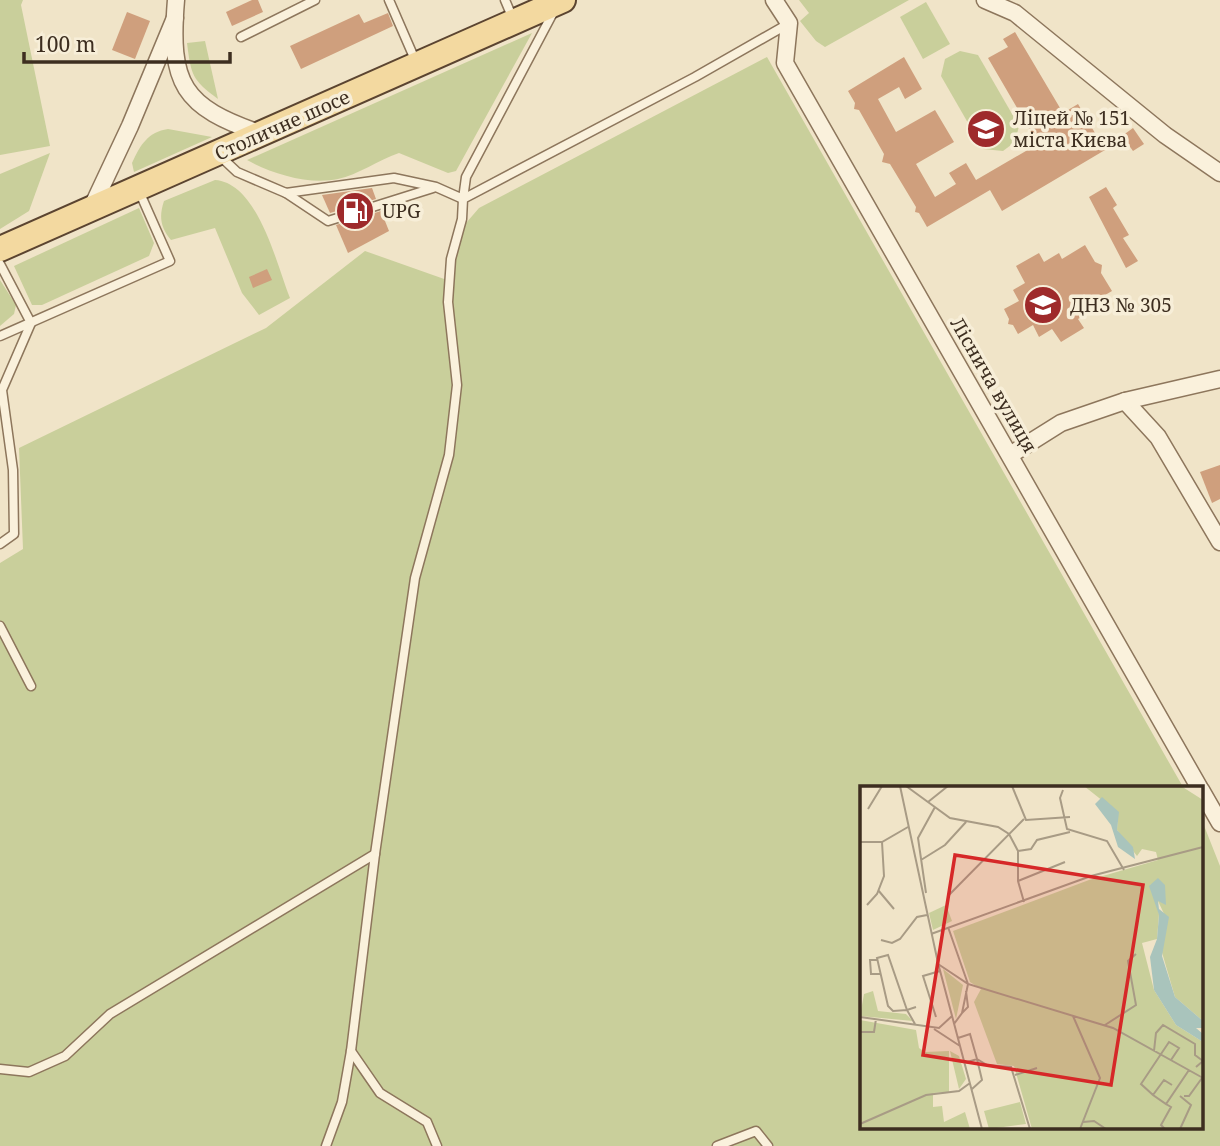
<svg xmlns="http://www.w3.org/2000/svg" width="1220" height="1146" viewBox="0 0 1220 1146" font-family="'Noto Serif',serif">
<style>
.green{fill:#c9cf9b}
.building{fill:#cf9f7d}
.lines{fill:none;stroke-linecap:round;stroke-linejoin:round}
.lane-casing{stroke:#8d765c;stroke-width:11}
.street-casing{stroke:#8d765c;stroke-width:19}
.primary-casing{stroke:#5b4430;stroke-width:28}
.lane{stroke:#faf1dc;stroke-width:8}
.street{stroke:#faf1dc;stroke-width:16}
.primary{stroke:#f3d9a0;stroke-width:24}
.labels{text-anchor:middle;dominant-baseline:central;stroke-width:7;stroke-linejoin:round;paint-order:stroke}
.poi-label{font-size:19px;fill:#3d2e20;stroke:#f7eed8;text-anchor:start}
.street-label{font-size:19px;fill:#3d2e20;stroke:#f7eed8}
.inset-road{fill:none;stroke:#a89b85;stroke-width:2}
.view{fill:#d62828;fill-opacity:0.15;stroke:#d62828;stroke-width:3.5}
.inset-edge{fill:none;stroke:#3d2e20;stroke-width:3.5}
</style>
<rect width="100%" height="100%" fill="#f0e4c8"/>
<g class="green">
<path d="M0 0H23L21 5 50 146 0 155Z"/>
<path d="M799 0H909L825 47 816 41 800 21 809 13Z"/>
<path d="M926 2 950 44 923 59 900 17Z"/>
<path d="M532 33 456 171 448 173 399 153C378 160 358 175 338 179 309 185 272 174 247 160Z"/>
<path d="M205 41 218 99C192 80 191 75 187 43Z"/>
<path d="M960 51 978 55 1019 126 1015 142 1003 151 983 149 941 76 945 59Z"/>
<path d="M767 57 1183 787H861V1127H1201V818L1220 866V1146H0V563L23 549 19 448 266 328 365 251 447 280 460 230 479 208Z"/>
<path d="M168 129 212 137 134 172 132 163C140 145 148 132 168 129Z"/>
<path d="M50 153 29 211 0 229V174Z"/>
<path d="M215 180C258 183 276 263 290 298L259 315 242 293 215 228 171 240C160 227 159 216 164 201Z"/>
<path d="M139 208 154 243 149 256 42 305H32L14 266Z"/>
<path d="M0 280 16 305 14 314 0 326Z"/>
</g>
<g class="building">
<path d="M252 0H258L263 12 232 26 226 12Z"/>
<path d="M127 12 150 21 135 59 112 50Z"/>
<path d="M388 13 393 26 301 69 290 46 359 14 364 23Z"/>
<path d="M1015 32 1063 113 1078 104 1105 150 1002 211 990 190 927 227 919 213 915 212 916 207 890 164 882 162 884 154 859 110 854 109 855 103 848 91 904 57 922 89 905 99 899 87 878 99 896 132 935 110 954 142 916 164 935 197 956 184 949 173 966 163 976 180 1038 144 988 58 1008 47 1003 39Z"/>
<path d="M1133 128 1144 144 1133 151 1122 136Z"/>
<path d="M1106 187 1117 205 1113 208 1129 235 1123 238 1138 261 1126 268 1089 197Z"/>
<path d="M372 188 376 199 330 213 322 195Z"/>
<path d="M381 211 389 231 348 253 336 225Z"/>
<path d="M1085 245 1095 262 1102 265 1101 273 1112 291 1088 305 1091 311 1078 319 1084 328 1061 342 1052 329 1039 337 1033 325 1018 334 1013 325 1008 324 1009 319 1004 309 1019 301 1013 290 1025 283 1016 266 1039 253 1044 262 1059 253 1062 259Z"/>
<path d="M267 269 272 280 253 288 249 277Z"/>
<path d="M1220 465V499L1212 503 1200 472Z"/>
</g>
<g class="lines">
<defs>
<g id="lane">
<path d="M389 0 416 62"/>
<path d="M505 0 513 19"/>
<path d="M241 37 315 0"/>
<path d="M220 156 237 172 286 193 394 178 436 187 463 199 466 177 554 11"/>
<path d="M286 193 328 221 433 188"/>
<path d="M0 264 31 323 2 390 13 470 14 534 0 544"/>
<path d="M0 336 170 261 139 191"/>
<path d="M0 626 31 686"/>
<path d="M351 1051 380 1093 427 1122 437 1146"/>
<path d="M0 1069 29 1072 65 1056 110 1014 375 854"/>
<path d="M326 1146 342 1102 351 1051 375 854 415 578 449 455 457 385 448 302 451 259 462 219 463 199 695 77 788 24"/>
<path d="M717 1146 756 1131 768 1146"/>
</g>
<g id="street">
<path d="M176 0C169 84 182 107 262 134"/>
<path d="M774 0 789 23 785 63 1199 787"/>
<path d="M985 0 1015 13 1165 135 1220 173"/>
<path d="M91 209 130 126 175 18"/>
<path d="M1125 401 1158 437 1220 542"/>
<path d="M1010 455 1061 423 1125 401 1220 379"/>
<path d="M1201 790 1220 823"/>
</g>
<path id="primary" d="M0 249 563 0"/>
</defs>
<use href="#lane" class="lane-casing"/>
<use href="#street" class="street-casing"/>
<use href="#primary" class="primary-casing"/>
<use href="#lane" class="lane"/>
<use href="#street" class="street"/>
<use href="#primary" class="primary"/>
</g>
<defs>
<symbol id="school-disc" viewBox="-11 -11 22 22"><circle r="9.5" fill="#9e2a2b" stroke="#f7eed8"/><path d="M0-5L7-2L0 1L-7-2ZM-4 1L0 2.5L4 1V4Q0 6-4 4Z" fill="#fff"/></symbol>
<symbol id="fuel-disc" viewBox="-11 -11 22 22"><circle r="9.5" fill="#9e2a2b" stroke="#f7eed8"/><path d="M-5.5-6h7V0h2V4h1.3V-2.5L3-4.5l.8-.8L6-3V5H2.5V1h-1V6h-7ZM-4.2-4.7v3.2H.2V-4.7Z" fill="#fff"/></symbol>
</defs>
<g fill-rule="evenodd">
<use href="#school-disc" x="964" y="107" width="44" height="44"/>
<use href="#fuel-disc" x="333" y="189" width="44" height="44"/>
<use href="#school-disc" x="1021" y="283" width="44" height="44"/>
</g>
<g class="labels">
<g class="poi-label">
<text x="1013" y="118">Ліцей № 151<tspan x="1013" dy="22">міста Києва</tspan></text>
<text x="382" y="211">UPG</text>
<text x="1070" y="305">ДНЗ № 305</text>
</g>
<g class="street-label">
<text transform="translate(282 125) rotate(-24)">Столичне шосе</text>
<text transform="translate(994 385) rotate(60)">Ліснича вулиця</text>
</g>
</g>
<g transform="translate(860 786)">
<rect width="343" height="343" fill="#f0e4c8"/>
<path d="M224 0H321L343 14V235L315 211 301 163 306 132 290 98 299 128 297 153 282 157 294 204 316 239 343 256V343H172L154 280 137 278 114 216 121 203 110 196 93 145 229 94 298 74 296 66 282 63 277 70 257 44 258 27ZM86 119 92 135 73 144 69 127ZM83 183 103 199 96 233ZM13 205 18 225 46 228 53 235 0 230 4 208ZM0 234 56 244 59 262 65 266 89 265V306L73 307V321L82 320 84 336 105 326 110 343H0ZM90 265 99 270 106 293 99 303ZM160 316 166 338 129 343 124 325Z" fill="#c9cf9b"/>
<path d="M242 11 259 26 257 44 273 61 275 73 258 61 251 39 235 18ZM298 92 305 99 306 119 298 115 299 123 309 131 302 170 315 211 343 235V242H336L343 248V256L316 239 294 204 290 171 297 153 299 129 289 100Z" fill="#a9c4bc"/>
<path class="inset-road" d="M40 0 78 177 122 343M46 0 90 32 138 41 149 48 158 65V95L164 116M152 0 166 34 210 31M203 4 200 12 207 43 247 55 264 84M68 16 88 0M8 23 22 0M0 56H22L48 41M158 65 171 63 177 54 210 46M61 74 85 59 106 36M158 95 205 76M18 104 34 123M66 107 58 52 75 21M88 110 164 33M7 119 17 108 24 90 22 56M88 141 108 198 253 242 343 292M71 148 231 90 343 61M21 154 32 157 40 153 57 131 67 129M17 174H10L11 188H21M78 178 108 198 102 227 94 238M102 227 108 221 106 205M213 230 240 292 220 343M0 231 79 242 92 230M76 231 63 190 80 185M55 238 47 224 33 225 28 220 17 172 28 169 47 224 56 221M245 239 276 219 268 175 276 168M74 243 100 260M0 246H14L16 233M98 252 110 248 117 273 122 294 112 303M294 265 296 247 303 239 335 258V269L343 275 336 281M104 277 117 273 127 279 151 281 170 343M155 289 177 282M312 299 304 294 293 309 306 318 329 284M293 309 281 298 309 256 319 262 311 274M324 310H329L342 292M223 336 234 335 246 343M0 338 66 309 99 305 110 297M305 343 301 339 311 321 306 318M320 343 331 319 320 310"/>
<path class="view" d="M95 69 283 99 251 299 63 269Z"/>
<rect width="343" height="343" class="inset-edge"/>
</g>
<path d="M24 52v10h206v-10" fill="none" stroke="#3d2e20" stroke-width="3.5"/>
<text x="35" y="52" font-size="21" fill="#3d2e20" stroke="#f7eed8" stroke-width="5" paint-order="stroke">100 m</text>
</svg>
